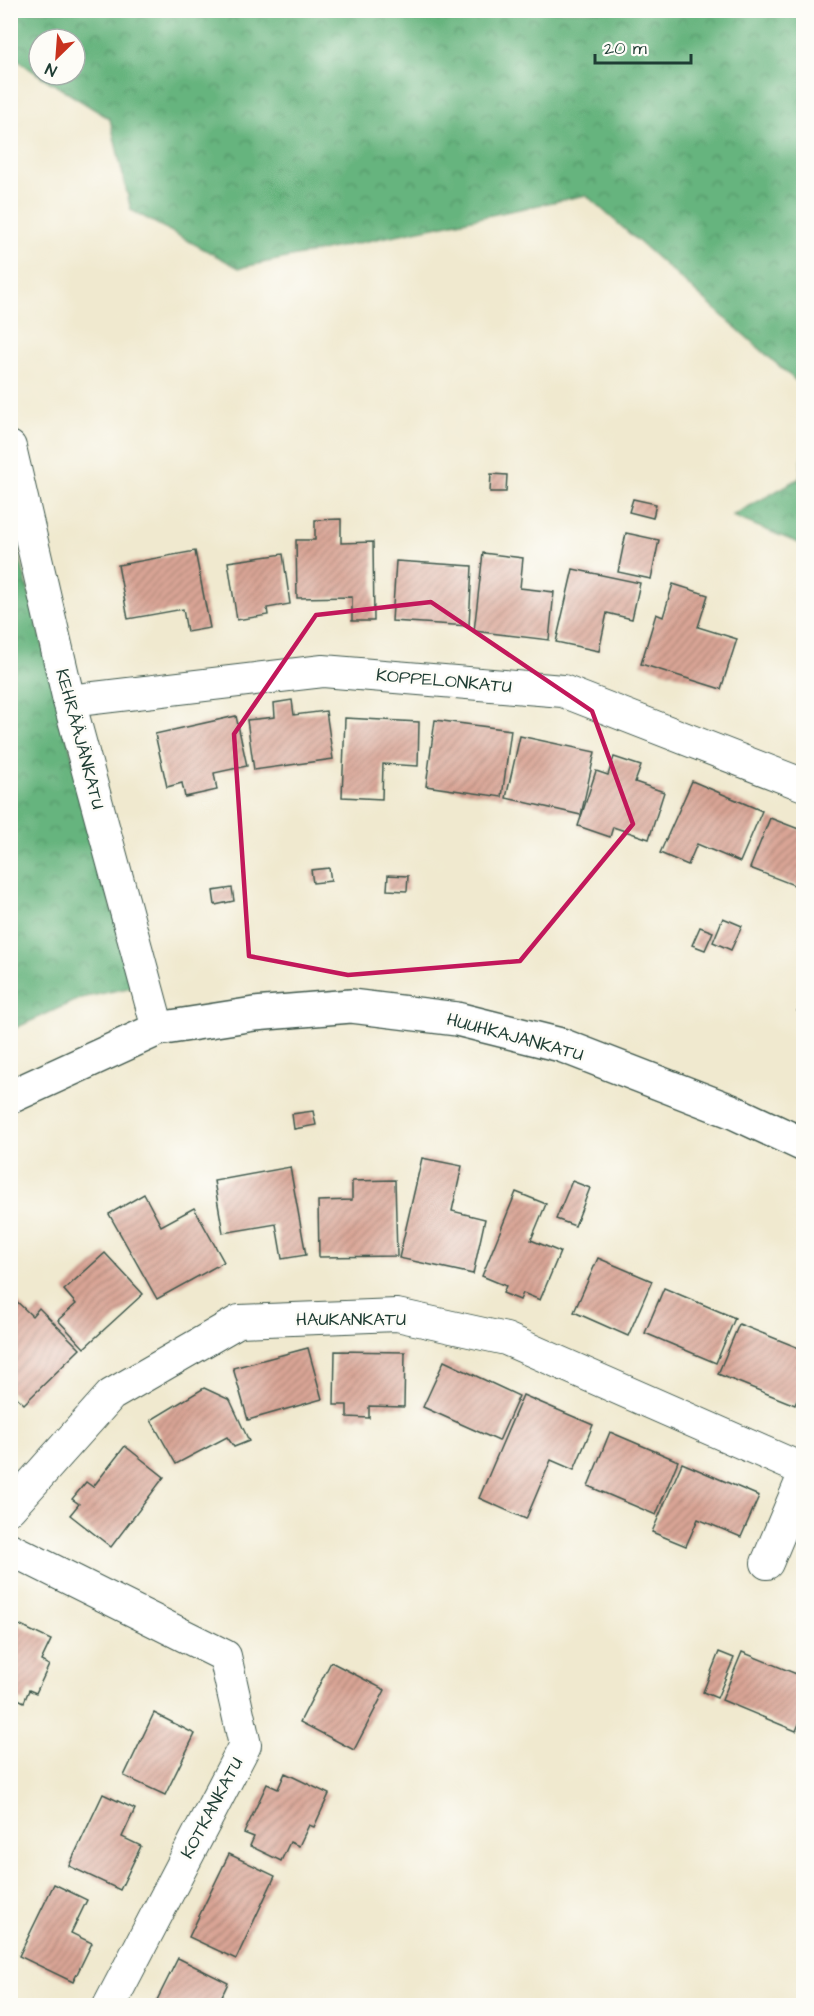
<svg xmlns="http://www.w3.org/2000/svg" width="814" height="2016" viewBox="0 0 814 2016" font-family="'Architects Daughter',sans-serif">
<style>
.forest{fill:url(#forest-crowns);stroke:#427859;stroke-width:1.5}
.building{fill:url(#building-hatch)}
.lines{fill:none;stroke-linecap:round;stroke-linejoin:round}
.minor-casing{stroke:#3e574b;stroke-width:34}
.tertiary-casing{stroke:#3e574b;stroke-width:36}
.minor{stroke:#fff;stroke-width:32}
.tertiary{stroke:#fff;stroke-width:33}
.marked{fill:none;stroke:#c2185b;stroke-width:4.5;stroke-linejoin:round}
.labels{text-anchor:middle;dominant-baseline:central;stroke-width:5;stroke-linejoin:round;paint-order:stroke}
.street-label{font-size:18px;fill:#1f3d34;stroke:#fdfcf7}
</style>
<defs>
<pattern id="forest-crowns" width="20" height="18" patternUnits="userSpaceOnUse" patternTransform="scale(1.5)"><rect width="20" height="18" fill="#66b47e"/><path d="M2 6a3 3 0 1 1 6 0M12 15a3 3 0 1 1 6 0" fill="none" stroke="#539468"/></pattern>
<pattern id="building-hatch" width="6" height="6" patternUnits="userSpaceOnUse" patternTransform="scale(1.5)"><rect width="6" height="6" fill="#d9a495"/><path d="M-1 1l2-2M0 6l6-6M5 7l2-2" fill="none" stroke="#af877a"/></pattern>
</defs>
<rect width="100%" height="100%" fill="#fdfcf7"/>
<filter id="ink" filterUnits="userSpaceOnUse"><feTurbulence type="fractalNoise" baseFrequency=".0167" numOctaves="2"/><feDisplacementMap in="SourceGraphic" scale="12" xChannelSelector="R" yChannelSelector="G"/><feConvolveMatrix kernelMatrix="1 2 1 2 8 2 1 2 1" color-interpolation-filters="sRGB"/></filter>
<filter id="wash" filterUnits="userSpaceOnUse"><feTurbulence type="fractalNoise" baseFrequency=".008" numOctaves="4" result="noise"/><feDisplacementMap in="SourceGraphic" scale="24" xChannelSelector="R" yChannelSelector="G"/><feGaussianBlur stdDeviation="1.35" result="paint"/><feColorMatrix in="noise" values="0 0 0 0 0 0 0 0 0 0 0 0 0 0 0 0 0 1.4 0 .05"/><feComposite in="paint" operator="in"/></filter>
<g filter="url(#wash)">
<rect width="100%" height="100%" fill="#f0e9cf"/>
<g class="forest">
<path d="M10 11H803V387L586 195 239 268 131 210 110 119 39 75H75V39H39V75C4 53 10 49 10 11Z"/>
<path d="M803 445V545L732 516 800 478Z"/>
<path d="M10 520 133 987 81 998 11 1030Z"/>
</g>
<g id="blocks">
<g class="building">
<path d="M491 474 507 475 506 492H490Z"/>
<path d="M633 499 656 504 653 518 629 512Z"/>
<path d="M341 519V543L373 542 374 621H352V597L297 598 296 540H315V520Z"/>
<path d="M626 533 659 540 651 579 618 572Z"/>
<path d="M195 551 210 628 187 632 183 609 128 619 118 565Z"/>
<path d="M483 553 523 558 520 588 554 592 549 640 474 631Z"/>
<path d="M283 554 290 604 267 608 268 615 237 620 228 562Z"/>
<path d="M396 561 472 566 469 626 392 621Z"/>
<path d="M573 569 640 583 632 619 607 613 599 651 556 642Z"/>
<path d="M673 584 708 595 698 627 737 639 721 689 641 664 656 614 663 617Z"/>
<path d="M292 700 294 715 326 711 333 759 254 770 247 720 275 717 274 703Z"/>
<path d="M236 716 247 766 214 773 217 790 185 797 182 783 167 787 155 734Z"/>
<path d="M345 718 419 722 418 766 383 764 382 799 342 797Z"/>
<path d="M435 720 511 730 502 797 426 786Z"/>
<path d="M520 736 595 752 581 815 506 798Z"/>
<path d="M614 757 641 766 635 782 664 792 649 839 613 827 610 837 578 826 596 771 608 775Z"/>
<path d="M692 781 762 811 740 862 697 844 688 865 660 853Z"/>
<path d="M770 818 804 831V889L750 868Z"/>
<path d="M329 868 331 881 313 883 311 870Z"/>
<path d="M388 875 408 876 407 891 387 890Z"/>
<path d="M232 888 234 901 215 905 213 891Z"/>
<path d="M723 918 742 926 731 950 713 942Z"/>
<path d="M700 927 713 932 705 950 692 945Z"/>
<path d="M803 996H804V1014L797 1011Z"/>
<path d="M313 1111 316 1125 294 1129 292 1114Z"/>
<path d="M422 1158 462 1166 452 1211 485 1219 473 1274 399 1258Z"/>
<path d="M290 1167 306 1255 282 1259 276 1224 223 1233 214 1181Z"/>
<path d="M395 1180 397 1256 319 1257 318 1201 352 1200V1181Z"/>
<path d="M572 1181 590 1188 575 1226 556 1219Z"/>
<path d="M516 1192 546 1204 531 1240 560 1252 540 1300 523 1293 520 1300 503 1293 506 1286 482 1276Z"/>
<path d="M144 1194 161 1226 194 1208 224 1262 157 1299 109 1214Z"/>
<path d="M105 1253 143 1294 84 1348 58 1320 76 1304 64 1290Z"/>
<path d="M598 1258 652 1281 628 1336 574 1312Z"/>
<path d="M664 1288 735 1318 716 1363 645 1333Z"/>
<path d="M10 1295 32 1316 39 1308 80 1349 24 1404 10 1391Z"/>
<path d="M739 1324 804 1350V1384L795 1405 718 1374Z"/>
<path d="M308 1348 322 1399 248 1420 233 1368Z"/>
<path d="M335 1351 405 1352 404 1407 369 1406V1418L347 1417V1405H334Z"/>
<path d="M444 1361 519 1396 499 1441 423 1407Z"/>
<path d="M204 1388 230 1400 249 1441 234 1447 227 1437 176 1464 151 1420Z"/>
<path d="M523 1395 593 1425 574 1470 551 1460 526 1519 479 1498Z"/>
<path d="M610 1432 678 1461 656 1515 588 1486Z"/>
<path d="M125 1446 164 1477 111 1547 70 1515 79 1504 72 1499 86 1482 93 1487Z"/>
<path d="M682 1463 759 1496 741 1537 698 1519 686 1546 652 1532Z"/>
<path d="M10 1621 51 1640 41 1661 49 1665 36 1693 29 1690 24 1702 10 1695Z"/>
<path d="M719 1652 734 1658 717 1698 703 1692Z"/>
<path d="M742 1652 804 1677V1712L796 1731 722 1700Z"/>
<path d="M331 1662 385 1690 354 1750 300 1722Z"/>
<path d="M154 1713 195 1734 165 1795 124 1776Z"/>
<path d="M285 1773 329 1794 314 1827 309 1825 299 1846 290 1842 281 1861 250 1846 254 1837 244 1833 267 1784 278 1789Z"/>
<path d="M103 1794 135 1809 122 1837 141 1846 120 1890 69 1866Z"/>
<path d="M229 1854 275 1876 236 1959 189 1937Z"/>
<path d="M54 1884 87 1900 71 1933 92 1943 73 1982 19 1956Z"/>
<path d="M178 1958 228 1983 220 2000 230 2006H154Z"/>
</g>
</g>
</g>
<g filter="url(#ink)">
<use href="#blocks" fill-opacity="0" stroke="#3e574b" stroke-width="1.5"/>
<g class="lines">
<defs>
<g id="minor">
<path d="M10 447 69 701 158 1029"/>
<path d="M69 701 323 671 563 691 804 785"/>
<path d="M10 1508 111 1395 239 1321 397 1315 506 1339 804 1470"/>
<path d="M10 1549 225 1656 245 1745 109 2006"/>
<path d="M767 1563 804 1475"/>
</g>
<path id="tertiary" d="M10 1097 158 1029 254 1014 351 1006 457 1019 561 1045 731 1111 804 1145"/>
</defs>
<use href="#minor" class="minor-casing"/>
<use href="#tertiary" class="tertiary-casing"/>
<use href="#minor" class="minor"/>
<use href="#tertiary" class="tertiary"/>
</g>
</g>
<path class="marked" d="M431 602 592 711 633 824 520 961 348 975 249 956 234 734 316 615Z"/>
<g class="labels">
<g class="street-label">
<text transform="translate(444 681) rotate(5)">KOPPELONKATU</text>
<text transform="translate(80 739) rotate(75)">KEHRÄÄJÄNKATU</text>
<text transform="translate(515 1037) rotate(15)">HUUHKAJANKATU</text>
<text x="351" y="1319">HAUKANKATU</text>
<text transform="translate(212 1808) rotate(-62)">KOTKANKATU</text>
</g>
</g>
<rect width="814" height="2016" fill="none" stroke="#fdfcf7" stroke-width="36"/>
<g transform="translate(57 57) rotate(205)"><circle r="28" fill="#fdfcf7" stroke="#a4b0a9" stroke-width="1.5"/>
<path d="M0-4.5L10 22L0 15L-10 22Z" fill="#c8321e"/>
<text y="-9" font-size="16" font-weight="bold" text-anchor="middle" fill="#1f3d34">N</text>
</g>
<path d="M595 54v9h96v-9" fill="none" stroke="#1f3d34" stroke-width="3"/>
<text x="604" y="54" font-size="18" fill="#1f3d34" stroke="#fdfcf7" stroke-width="4.5" paint-order="stroke">20 m</text>
</svg>
